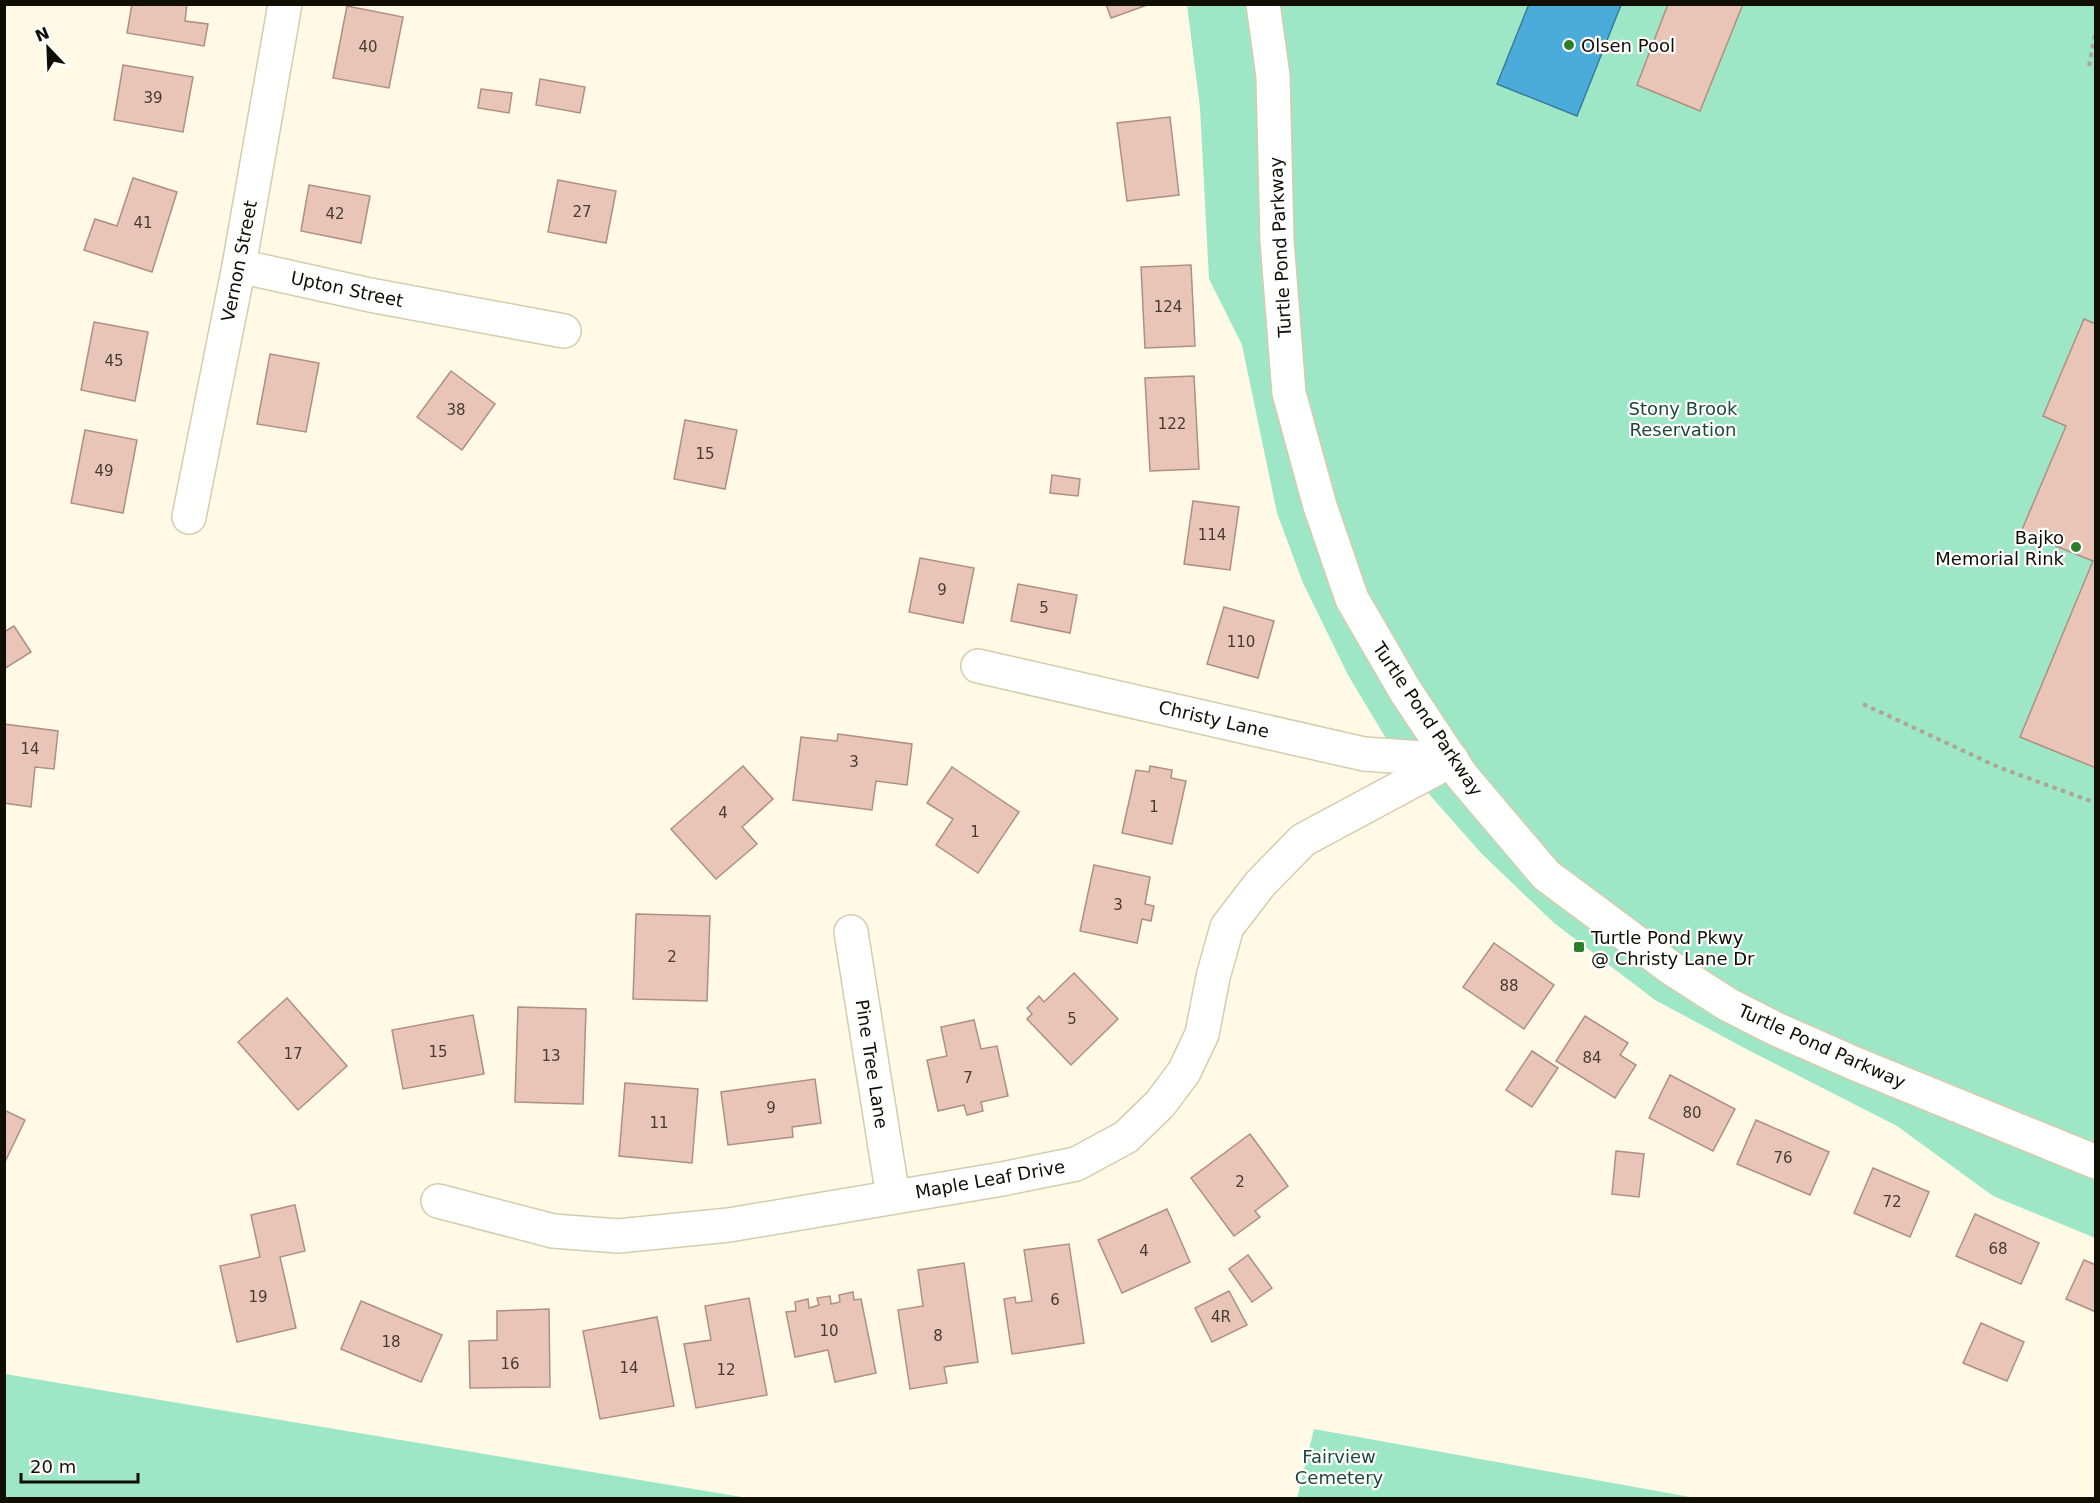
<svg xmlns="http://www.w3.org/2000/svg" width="2100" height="1503" viewBox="0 0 2100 1503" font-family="'DejaVu Sans',sans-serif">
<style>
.green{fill:#9ee7c6}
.water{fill:#4babdb;stroke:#3a7c9a;stroke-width:1.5}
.building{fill:#e8c5b7;stroke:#af8f81;stroke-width:1.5}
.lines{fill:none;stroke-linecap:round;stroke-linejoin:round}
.minor-casing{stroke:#d5ccac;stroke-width:36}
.secondary-casing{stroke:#d5ccac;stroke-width:36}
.path{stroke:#aba696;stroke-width:4;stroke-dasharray:4.5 4.5;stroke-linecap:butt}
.minor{stroke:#fff;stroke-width:33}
.secondary{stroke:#fff;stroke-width:33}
.poi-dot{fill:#2e7e29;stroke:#fff;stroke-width:2}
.labels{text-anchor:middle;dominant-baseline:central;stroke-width:4.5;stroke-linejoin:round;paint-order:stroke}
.number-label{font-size:15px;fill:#473c31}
.poi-label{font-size:18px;fill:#110e04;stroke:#fff;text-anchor:start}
.street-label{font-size:18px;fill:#110e04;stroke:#fff}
.park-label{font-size:18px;fill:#1d4837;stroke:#fff}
</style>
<rect width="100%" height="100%" fill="#fff9e6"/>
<g class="green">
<path d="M1187 5H2095V1238L1993 1196 1897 1126 1750 1051 1655 1000 1554 923 1481 853 1399 760 1348 675 1303 583 1277 513 1242 345 1209 279 1200 108Z"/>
<path d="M4 1374H5L748 1498H5Z"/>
<path d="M1314 1429 1696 1498H1297Z"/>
</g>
<path class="water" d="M1529 4 1621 5 1577 116 1497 84Z"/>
<g class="building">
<path d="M132 4H187L185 21 208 24 204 46 127 33Z"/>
<path d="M1106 4H1150L1111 18Z"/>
<path d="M1668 4H1743L1700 111 1637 85Z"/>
<path d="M347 6 403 17 389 88 333 78Z"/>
<path d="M123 65 193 77 183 132 114 120Z"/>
<path d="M540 79 585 87 580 113 536 105Z"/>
<path d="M481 89 512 93 509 113 478 108Z"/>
<path d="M1170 117 1179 195 1127 201 1117 123Z"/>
<path d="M133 178 177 192 152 272 84 250 95 219 117 226Z"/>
<path d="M558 180 616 191 606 243 548 232Z"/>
<path d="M309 185 370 196 361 243 301 231Z"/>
<path d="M1191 265 1195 346 1145 348 1141 267Z"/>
<path d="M2084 319 2096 324V768L2020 737 2093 561 2021 532 2066 426 2043 416Z"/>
<path d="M94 322 148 332 135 401 81 390Z"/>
<path d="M270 354 319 363 306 432 257 424Z"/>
<path d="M451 371 495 404 462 450 417 417Z"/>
<path d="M1194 376 1199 469 1150 471 1145 378Z"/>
<path d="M685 420 737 430 725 489 674 479Z"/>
<path d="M85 430 137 440 123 513 71 503Z"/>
<path d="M1052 475 1080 479 1078 496 1050 493Z"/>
<path d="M1193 501 1239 507 1230 570 1184 564Z"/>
<path d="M920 558 974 568 963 623 909 612Z"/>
<path d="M1018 584 1077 595 1070 633 1011 621Z"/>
<path d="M1224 607 1274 621 1258 678 1207 664Z"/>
<path d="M14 626 31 652 4 669V632Z"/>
<path d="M4 724 58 731 54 769 35 767 31 807 4 803Z"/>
<path d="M838 734 912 744 907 785 876 781 872 810 793 800 801 737 837 741Z"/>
<path d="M743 766 773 799 742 827 757 844 716 879 671 829Z"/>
<path d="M1150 766 1172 770 1171 778 1186 781 1172 844 1122 833 1136 770 1149 772Z"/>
<path d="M952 767 1019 812 978 873 936 845 953 819 927 803Z"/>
<path d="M1094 865 1150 877 1145 904 1154 906 1151 921 1142 919 1137 943 1080 931Z"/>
<path d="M636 914 710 916 707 1001 633 999Z"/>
<path d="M1494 943 1554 985 1524 1029 1463 987Z"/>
<path d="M1074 973 1118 1019 1071 1065 1027 1019 1032 1014 1027 1008 1039 996 1044 1002Z"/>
<path d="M287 998 347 1066 298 1110 238 1042Z"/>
<path d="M518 1007 586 1009 583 1104 515 1102Z"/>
<path d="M473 1015 484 1074 403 1089 392 1030Z"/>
<path d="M1585 1016 1628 1043 1620 1055 1636 1065 1615 1098 1556 1061Z"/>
<path d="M974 1020 981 1049 997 1046 1008 1096 981 1102 983 1111 967 1115 964 1105 938 1111 927 1060 947 1056 941 1027Z"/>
<path d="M1532 1051 1558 1068 1532 1107 1506 1090Z"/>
<path d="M1670 1075 1735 1109 1713 1151 1649 1118Z"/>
<path d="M815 1079 821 1123 792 1127 793 1137 728 1145 721 1092Z"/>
<path d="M625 1083 698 1089 692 1163 619 1156Z"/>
<path d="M4 1110 25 1120 4 1164Z"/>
<path d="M1756 1120 1829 1152 1810 1195 1737 1164Z"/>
<path d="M1250 1134 1288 1186 1255 1211 1260 1217 1234 1236 1191 1178Z"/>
<path d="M1616 1151 1644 1154 1639 1197 1612 1194Z"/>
<path d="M1873 1168 1929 1192 1910 1237 1854 1213Z"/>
<path d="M295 1205 305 1251 280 1257 296 1328 237 1342 220 1266 260 1257 251 1215Z"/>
<path d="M1167 1209 1190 1262 1122 1293 1098 1240Z"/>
<path d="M1975 1214 2039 1243 2021 1284 1956 1256Z"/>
<path d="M1069 1244 1084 1343 1012 1354 1004 1299 1015 1297 1016 1303 1032 1301 1024 1250Z"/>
<path d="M1248 1255 1272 1288 1252 1302 1229 1269Z"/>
<path d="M2084 1260 2096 1265V1312L2066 1299Z"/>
<path d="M964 1263 978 1362 944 1367 947 1383 910 1389 898 1310 923 1306 918 1270Z"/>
<path d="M1229 1291 1247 1325 1212 1342 1195 1308Z"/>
<path d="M853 1292 854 1300 861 1299 876 1373 835 1382 828 1350 795 1357 786 1312 796 1311 795 1302 808 1299 809 1308 819 1305 817 1298 830 1296 831 1304 840 1302 839 1295Z"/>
<path d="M749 1298 767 1395 696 1408 684 1344 711 1340 705 1306Z"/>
<path d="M361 1301 442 1335 421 1382 341 1349Z"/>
<path d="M549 1309 550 1387 470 1388 469 1341 497 1340V1311Z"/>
<path d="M657 1317 674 1406 600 1419 583 1331Z"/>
<path d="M1981 1323 2024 1342 2007 1381 1963 1363Z"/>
</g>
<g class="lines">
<defs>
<g id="minor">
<path d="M239 266 370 295 564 331"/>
<path d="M189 517 239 266 285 4"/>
<path d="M978 666 1364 754 1452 760"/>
<path d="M851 932 893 1197"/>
<path d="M438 1201 553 1231 618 1236 729 1225 1002 1179 1076 1164 1126 1137 1160 1104 1184 1072 1202 1034 1213 977 1227 927 1260 884 1303 840 1452 760"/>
</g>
<path id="secondary" d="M1263 4 1273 76 1277 241 1289 393 1320 506 1352 599 1406 692 1462 776 1546 875 1671 968 1727 1004 1776 1029 1858 1065 2096 1162"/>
</defs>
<use href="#minor" class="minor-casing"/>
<use href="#secondary" class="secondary-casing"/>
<g class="path">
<path d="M2089 66 2096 30"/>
<path d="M1863 704 1998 767 2096 803"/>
</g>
<use href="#minor" class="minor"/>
<use href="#secondary" class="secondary"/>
</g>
<g class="poi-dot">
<circle cx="1569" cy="45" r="6"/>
<circle cx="2076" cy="547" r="6"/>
<rect x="1573" y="941" width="12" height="12" rx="3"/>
</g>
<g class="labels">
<g class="number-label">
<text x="368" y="47">40</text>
<text x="153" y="98">39</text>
<text x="582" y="212">27</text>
<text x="335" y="214">42</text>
<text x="143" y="223">41</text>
<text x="1168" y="307">124</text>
<text x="114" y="361">45</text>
<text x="456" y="410">38</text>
<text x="1172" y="424">122</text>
<text x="705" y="454">15</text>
<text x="104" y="471">49</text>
<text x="1212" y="535">114</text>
<text x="942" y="590">9</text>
<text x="1044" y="608">5</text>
<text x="1241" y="642">110</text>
<text x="30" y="749">14</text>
<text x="854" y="762">3</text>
<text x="1154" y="807">1</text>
<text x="723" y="813">4</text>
<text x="975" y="832">1</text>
<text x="1118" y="905">3</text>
<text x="672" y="957">2</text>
<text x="1509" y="986">88</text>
<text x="1072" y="1019">5</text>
<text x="438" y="1052">15</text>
<text x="293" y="1054">17</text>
<text x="551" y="1056">13</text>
<text x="1592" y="1058">84</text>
<text x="968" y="1078">7</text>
<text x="771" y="1108">9</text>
<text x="1692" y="1113">80</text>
<text x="659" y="1123">11</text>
<text x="1783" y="1158">76</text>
<text x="1240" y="1182">2</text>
<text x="1892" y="1202">72</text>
<text x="1998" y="1249">68</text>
<text x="1144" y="1251">4</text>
<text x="258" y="1297">19</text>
<text x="1055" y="1300">6</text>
<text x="1221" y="1317">4R</text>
<text x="829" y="1331">10</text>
<text x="938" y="1336">8</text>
<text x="391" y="1342">18</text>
<text x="510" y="1364">16</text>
<text x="629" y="1368">14</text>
<text x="726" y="1370">12</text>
</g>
<g class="poi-label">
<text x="1581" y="45">Olsen Pool</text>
<text x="2064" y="537" text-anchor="end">Bajko<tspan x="2064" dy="21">Memorial Rink</tspan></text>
<text x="1591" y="937">Turtle Pond Pkwy<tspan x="1591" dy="21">@ Christy Lane Dr</tspan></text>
</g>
<g class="street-label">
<text transform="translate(1280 247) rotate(-93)">Turtle Pond Parkway</text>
<text transform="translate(239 261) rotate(-79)">Vernon Street</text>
<text transform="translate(347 289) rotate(12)">Upton Street</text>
<text transform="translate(1214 719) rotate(13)">Christy Lane</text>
<text transform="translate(1428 719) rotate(56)">Turtle Pond Parkway</text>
<text transform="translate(1822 1046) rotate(24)">Turtle Pond Parkway</text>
<text transform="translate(872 1064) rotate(81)">Pine Tree Lane</text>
<text transform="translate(990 1179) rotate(-10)">Maple Leaf Drive</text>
</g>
<g class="park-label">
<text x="1683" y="408">Stony Brook<tspan x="1683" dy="21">Reservation</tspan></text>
<text x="1339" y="1456">Fairview<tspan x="1339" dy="21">Cemetery</tspan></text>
</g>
</g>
<rect width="2100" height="1503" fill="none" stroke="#110e04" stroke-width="12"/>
<g transform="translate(48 48) rotate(337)" stroke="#ffffff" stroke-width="4.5" paint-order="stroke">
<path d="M0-4.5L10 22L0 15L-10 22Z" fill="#110e04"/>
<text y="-9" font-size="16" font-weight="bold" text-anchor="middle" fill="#110e04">N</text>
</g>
<path d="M21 1473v9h117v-9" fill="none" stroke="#110e04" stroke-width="3"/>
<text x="30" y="1473" font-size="18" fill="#110e04" stroke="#ffffff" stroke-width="4.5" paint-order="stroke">20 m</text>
</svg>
